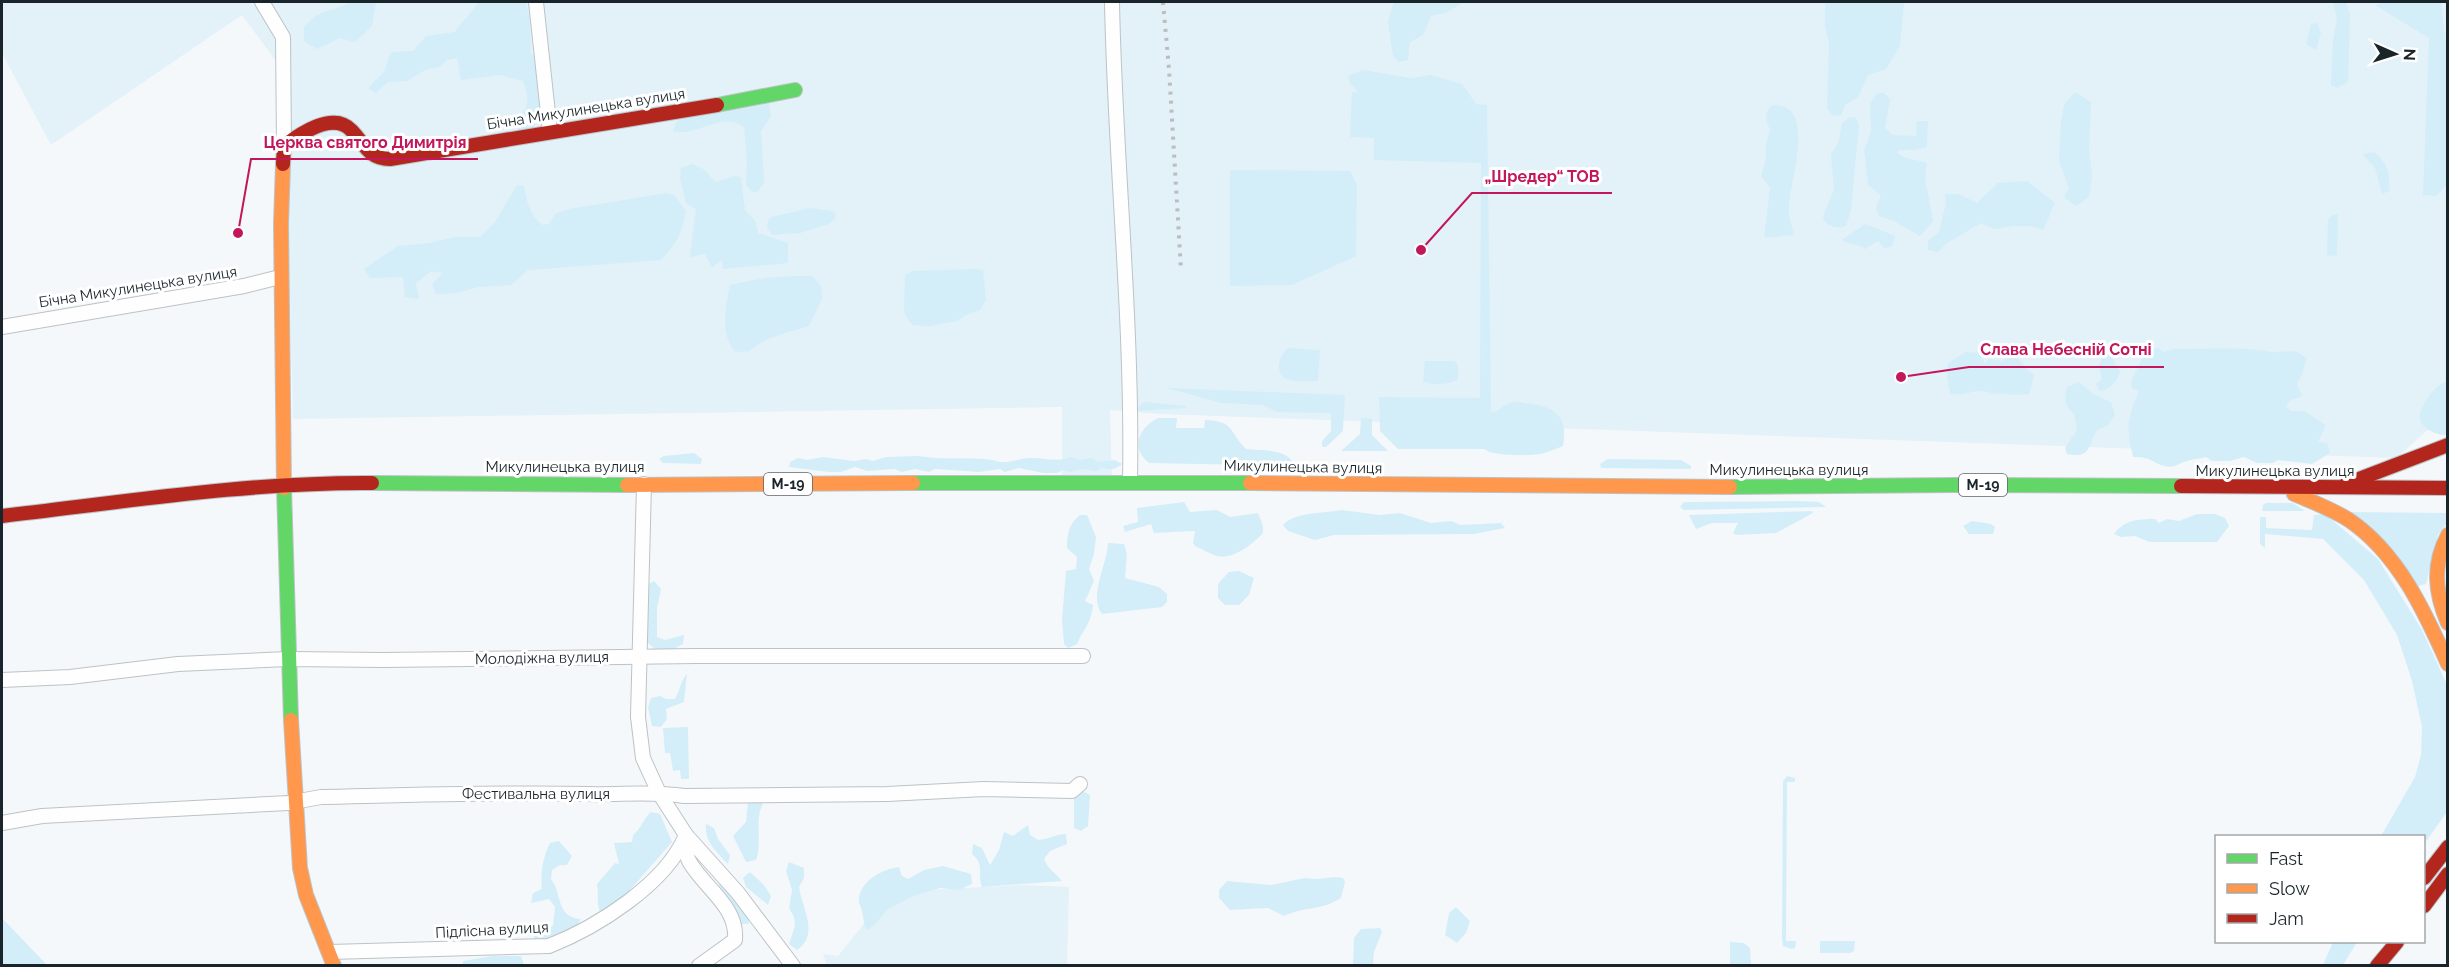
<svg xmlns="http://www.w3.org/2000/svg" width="2449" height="967" viewBox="0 0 2449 967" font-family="Raleway,sans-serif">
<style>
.built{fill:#e3f1f8}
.green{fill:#d3eef9}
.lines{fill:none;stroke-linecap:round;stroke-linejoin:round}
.street-casing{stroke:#bcc3c6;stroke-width:16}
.fast-casing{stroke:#bcc3c6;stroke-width:16}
.slow-casing{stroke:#bcc3c6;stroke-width:16}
.jam-casing{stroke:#bcc3c6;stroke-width:16}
.street{stroke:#fefefe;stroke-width:14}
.fast{stroke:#63d668;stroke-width:14}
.slow{stroke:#ff974d;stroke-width:14}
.jam{stroke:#b3261e;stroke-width:14}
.rail{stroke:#bbbdbe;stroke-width:4;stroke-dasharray:3 6;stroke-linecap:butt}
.labels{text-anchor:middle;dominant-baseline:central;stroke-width:6;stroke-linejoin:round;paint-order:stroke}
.shield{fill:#fff;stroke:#5e666a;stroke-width:1.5}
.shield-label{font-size:14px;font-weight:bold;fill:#19252a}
.street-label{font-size:15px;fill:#19252a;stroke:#fff}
.leader{fill:none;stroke:#c2185b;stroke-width:2}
.callout-dot{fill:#c2185b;stroke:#fff;stroke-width:2}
.callout-label{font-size:16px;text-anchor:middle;font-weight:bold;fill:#c2185b;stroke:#fff;stroke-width:6;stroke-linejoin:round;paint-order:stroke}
</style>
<rect width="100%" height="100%" fill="#f5f8fa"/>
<g class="built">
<path d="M2 2H2447V413L2396 458 1160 414 1110 410 1112 489 1062 488V407L293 419 284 72 242 15 51 145 2 53Z"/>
<path d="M1023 885 1069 887 1067 965 827 966 823 954 838 956 880 904 926 890Z"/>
</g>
<g class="green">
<path d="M350 2H376L372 26 355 42 340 38 317 49 304 41V27C322 7 330 14 350 2Z"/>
<path d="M478 2H526L530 21 531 53 540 62 548 113 535 122 534 129 518 131 514 122C530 107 530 101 523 81L501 75 461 80 457 58 447 60 440 67 427 69 407 81 388 82 376 93 369 89C372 81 381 78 385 70 388 64 387 58 392 52L413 51 426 36 455 32C462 20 472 14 478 2Z"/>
<path d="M1394 2H1464L1445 13 1431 16 1423 35 1410 42 1408 60 1399 62 1393 56 1388 21Z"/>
<path d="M1825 2 1904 3 1900 46 1886 69 1868 75 1858 97 1845 105 1841 115 1833 116 1827 108 1829 43 1825 27Z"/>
<path d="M2333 2H2346L2350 15 2348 82 2337 88 2331 85 2333 40 2337 19Z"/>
<path d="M2385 2H2441L2448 57V184L2436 196 2423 195 2429 38 2375 5Z"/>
<path d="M2317 23 2321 33 2316 50 2306 44 2311 24Z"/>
<path d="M1363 70 1410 78 1431 75 1462 84 1476 104 1487 105 1491 412C1499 412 1504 404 1512 402 1517 401 1526 404 1531 404 1557 407 1568 419 1563 446 1555 449 1547 453 1540 454 1528 456 1492 456 1484 449H1398L1380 431 1379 397 1480 398 1481 163 1374 160V138L1350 137 1352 92H1358L1350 83 1348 76Z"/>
<path d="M2075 92 2091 102 2089 148 2092 176 2089 197 2076 206 2064 197 2069 188 2059 161 2061 123 2064 105Z"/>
<path d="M1877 93H1884L1890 99 1885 128 1892 135 1916 136 1917 121H1928L1927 147 1913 150H1899L1897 153C1906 160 1916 159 1927 163L1925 178 1933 221 1920 236 1894 221 1879 216 1876 209 1881 195 1868 185 1864 150 1871 132 1870 104Z"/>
<path d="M769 103 771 116 761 131 764 183 757 192H752L746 185 747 160 744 127C722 110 696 138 673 131L676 122 688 113Z"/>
<path d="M1771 106C1819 99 1789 184 1789 207 1788 216 1792 226 1794 235L1764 238 1770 187 1761 176 1766 159V144L1770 130C1766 120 1764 115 1771 106Z"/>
<path d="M1850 117 1856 118 1859 125 1851 210 1846 226C1837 229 1825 227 1823 216L1834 190 1831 155 1839 141 1842 123Z"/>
<path d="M2374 152C2387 161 2391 176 2389 191L2382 194 2375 168 2363 154Z"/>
<path d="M693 164 705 170 715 182 735 176 741 177 745 210 756 222 758 233 788 243V263L723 269 722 260 712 267 705 254 690 257 696 209 686 203 680 179 681 168Z"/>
<path d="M1230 170 1350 171 1357 185 1356 256 1292 285 1230 286Z"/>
<path d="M2027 181 2055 203 2043 230 2031 226H2014L1994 229 1981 223 1947 243 1938 252 1928 250V241L1939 232 1946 203 1945 194H1959L1977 203 1998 183Z"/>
<path d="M517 185 524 186C526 200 530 215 542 225L549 224 555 214 569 209 667 193 674 195 686 211C682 233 676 245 661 260L528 270 511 285 479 287 456 293 436 294 432 284 443 273 431 271 416 283 419 299 405 297 403 277 370 278 364 269 398 246 429 243 455 237H480L495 222Z"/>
<path d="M810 208 832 211 836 215 831 223 800 233 772 235 767 228 768 220 772 217Z"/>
<path d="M2338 214 2337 255 2327 256 2328 220 2331 216Z"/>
<path d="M1865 224 1895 236 1892 246 1885 249 1878 241 1865 249C1858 243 1850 245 1842 240Z"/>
<path d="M974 269 983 270 986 300 980 310 964 316 957 321 930 326 913 325 908 320 904 312 905 275 913 271Z"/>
<path d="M793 276H812L821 286 822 299 809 326C787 333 767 336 749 351L736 352C719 335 726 307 730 285L764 278Z"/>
<path d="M1288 348 1320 350 1318 381C1309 381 1297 382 1289 380 1273 375 1279 355 1288 348Z"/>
<path d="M2159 348 2163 352 2174 349C2207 349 2240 346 2272 352 2288 354 2291 346 2307 358 2303 368 2303 375 2297 384L2302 396 2289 401 2286 407 2291 411H2304L2326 425 2318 442 2327 443 2330 453 2312 464 2278 460 2273 463H2257L2244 457 2230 461H2212L2206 457C2200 459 2193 459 2187 461 2178 463 2175 469 2165 466 2151 463 2153 457 2133 457 2126 426 2127 420 2139 391L2132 388 2131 381 2146 350Z"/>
<path d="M1966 352 1978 353 1985 363 1989 359 2002 361 2014 355C2022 361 2025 369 2034 375L2029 394 2010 395 2005 393C1995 396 1990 391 1980 391 1968 391 1965 397 1950 393L1947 377 1948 363Z"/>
<path d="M2110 354 2120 372C2118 381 2109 391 2099 391L2096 384 2102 379 2099 366 2103 355Z"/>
<path d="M1425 361H1454L1458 365V379C1448 385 1434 386 1423 381Z"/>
<path d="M2447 381V435C2437 436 2417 427 2420 414 2423 401 2436 385 2447 381Z"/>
<path d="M2079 382 2093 394 2111 402 2115 414 2108 425 2097 430C2087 445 2093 459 2067 454L2065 448 2077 430 2074 414C2064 405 2064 399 2067 387Z"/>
<path d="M1167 388 1345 395 1343 431 1326 447H1322V441L1331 431V413L1277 412 1263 405 1221 403Z"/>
<path d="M1145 402 1185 406 1186 408 1137 411 1141 404Z"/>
<path d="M1158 418H1177L1176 428H1204L1205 420C1235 421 1228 431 1246 449 1263 451 1288 448 1295 466L1149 463C1130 448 1139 427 1158 418Z"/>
<path d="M1361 418 1372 419V435L1388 451H1341L1360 434Z"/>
<path d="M694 453 702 459 701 464 663 463 659 459 664 456Z"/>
<path d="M919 456C941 460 963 457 984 459 992 459 999 463 1007 462 1015 461 1022 458 1030 458 1043 457 1058 463 1071 457L1079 460 1091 458 1098 462 1115 460 1122 464C1115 470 1110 471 1102 467L1096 471 1081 469 1070 472 1063 470 1057 473H1043L1019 468 1005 472 1000 469 979 472 935 469 929 472 915 469 902 472 895 469 867 471 855 467 841 472H829L789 467 790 462 798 458 807 460 823 457 854 461 866 459 873 461 886 457Z"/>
<path d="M1608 459 1681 460 1691 466V469L1601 468 1600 464Z"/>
<path d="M1798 501 1819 502 1826 507 1684 510 1680 507 1684 502Z"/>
<path d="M1184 502 1190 512 1217 510 1230 517 1258 513 1263 526V533C1253 544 1233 560 1217 556 1210 554 1202 549 1195 546L1193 543 1195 531 1154 533 1151 524 1125 532 1123 526 1138 522 1137 508Z"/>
<path d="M2266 503H2293L2305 511H2262L2263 505Z"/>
<path d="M1342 510 1380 515 1400 513 1431 523 1452 521 1460 525 1501 523 1505 528 1474 534 1334 535 1315 540 1288 531 1283 525C1294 512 1326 513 1342 510Z"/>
<path d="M1812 511 1813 513 1776 533 1736 535 1733 533 1738 523H1712L1696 529 1689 515Z"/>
<path d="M2349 512 2447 513V523L2438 535 2426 584 2418 586Z"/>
<path d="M2197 514H2215L2225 518 2229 526 2217 542H2149L2135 536 2121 537 2114 534C2124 520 2138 519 2155 519L2159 523 2167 519 2179 521Z"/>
<path d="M2325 514 2378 559 2422 630 2448 687 2447 812 2424 844V836H2381L2415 777 2421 755 2422 727 2412 681 2397 635 2364 580 2323 539 2265 534V548L2260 544V517H2266V528L2312 530 2314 515Z"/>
<path d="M1080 515H1087L1096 537 1094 554 1089 569 1094 581 1085 601 1093 605C1091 624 1084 628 1077 644L1068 648 1064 644 1062 619 1066 571 1076 569 1077 557 1067 548C1067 533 1069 524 1080 515Z"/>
<path d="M1972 521 1991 524 1995 527 1993 534H1969L1963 526Z"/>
<path d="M1108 543 1124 544 1127 554 1125 578 1159 587 1167 594V602L1162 607 1102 614C1088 596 1108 562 1108 543Z"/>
<path d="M1239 571 1254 578 1249 595 1239 605H1225L1218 598V584L1229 572Z"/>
<path d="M654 581 661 589 657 608V637L665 640 684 635 683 644 674 649H655L648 643 647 585Z"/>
<path d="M687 674 684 702 666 709 667 719 661 727 652 726 648 707 651 698 660 696 666 699H675C680 690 680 682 687 674Z"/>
<path d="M688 727 689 779H681L680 770 673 771 670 753H665L663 728Z"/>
<path d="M1787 776 1795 778V782H1787L1786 941H1796L1795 948 1791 949 1783 946 1782 940 1783 781Z"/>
<path d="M1079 789 1090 795 1088 826 1081 831 1074 828V795Z"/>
<path d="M756 798 763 804C754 819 763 841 756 860L746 862 733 836 746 822 748 802Z"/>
<path d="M651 812 660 814 672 842 630 890 632 892C621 899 611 909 600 912 596 902 599 894 597 884L615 863 619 864 614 843 632 842 633 835C641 829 643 819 651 812Z"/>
<path d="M706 824 714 828 718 839 730 855 728 864C717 852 704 842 706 824Z"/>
<path d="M1028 825 1030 835 1038 840C1049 839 1056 834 1066 834L1067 844 1050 851 1044 859C1048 869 1055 872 1062 881L982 887C977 874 985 864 972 854L973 844 982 848 990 865 999 850 1004 832 1013 836Z"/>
<path d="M559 841 572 856 567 865H560L552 870 551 879C563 894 555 917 581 919L576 927 543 942 534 939 535 929 553 926 555 907 549 899 531 903 533 893 542 889C540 873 543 857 550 843Z"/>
<path d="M789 862 804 868V878L799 887C802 908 820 935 797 950L789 944 795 926 794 917 789 908 792 890 786 871Z"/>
<path d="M943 866 971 874 972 884 959 890 940 888 913 896 888 909 875 924 867 930C863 923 864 919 862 912 862 909 860 906 859 903 857 882 882 869 899 867L902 876 908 879 924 870Z"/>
<path d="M750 872 764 885 771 896 768 905 746 887 743 878Z"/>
<path d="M1334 877 1343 878 1345 882 1341 898C1320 911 1306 906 1284 916L1268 908 1230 910 1219 898V890L1227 881 1271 885 1305 878 1317 879Z"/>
<path d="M719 883C734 892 748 906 749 924H740L720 892Z"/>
<path d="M1456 907 1470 921 1466 933 1457 943 1445 935 1449 913Z"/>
<path d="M2 918 47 965H2Z"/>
<path d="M1380 928 1382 932 1374 952 1373 965H1353L1354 938 1361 929Z"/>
<path d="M1820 941H1855L1854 951 1850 953H1820Z"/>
<path d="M1730 942 1744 943 1750 948 1751 965H1730Z"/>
<path d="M2333 942H2357L2343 965H2323Z"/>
<path d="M492 956H521L524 965H463V961Z"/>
</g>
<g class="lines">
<defs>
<g id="street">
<path d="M262 2 283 37 284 146"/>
<path d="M536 2 550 132"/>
<path d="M1112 2C1115 162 1133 322 1130 482"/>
<path d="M2 327 244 286 280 277"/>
<path d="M644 484 638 717 643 758 659 793 686 835 738 893 793 966"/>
<path d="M2 680 70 677 178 664 288 659 383 660 696 656H1083"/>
<path d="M2 823 42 816 288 803 321 797C410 795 499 792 588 794 620 795 652 791 684 796L887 794 984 789 1072 791 1080 784"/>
<path d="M686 837C686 845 685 854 689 861 704 888 738 906 735 940L699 966"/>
<path d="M329 952 549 946C597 927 666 884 686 835"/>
</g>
<g id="fast">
<path d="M717 105 795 90"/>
<path d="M372 483 627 485"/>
<path d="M913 483H1250"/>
<path d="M1730 487 1955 485 2181 486"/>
<path d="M284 488 291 720"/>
</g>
<g id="slow">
<path d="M283 164 281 224 284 488"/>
<path d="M1250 483 1730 487"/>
<path d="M627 485 913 483"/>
<path d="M2294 494C2313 502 2332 509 2349 520 2398 553 2425 612 2448 664"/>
<path d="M2448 535C2432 565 2435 593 2448 623"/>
<path d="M291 720 300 868 306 895 334 966"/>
</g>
<g id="jam">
<path d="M283 164 284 146C300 134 333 111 351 130 365 144 368 159 390 159L717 105"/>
<path d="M2346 484 2448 445"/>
<path d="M2181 486 2448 488"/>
<path d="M2 516C124 502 248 482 372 483"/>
<path d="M2424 878 2448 847"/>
<path d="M2424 906 2448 874"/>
<path d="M2377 966 2397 942"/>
</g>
</defs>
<use href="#street" class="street-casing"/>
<use href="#fast" class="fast-casing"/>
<use href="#slow" class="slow-casing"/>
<use href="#jam" class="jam-casing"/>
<use href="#street" class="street"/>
<use href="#fast" class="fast"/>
<use href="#slow" class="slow"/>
<use href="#jam" class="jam"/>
<path class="rail" d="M1163 2 1169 69 1181 270"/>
</g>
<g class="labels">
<g class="shield">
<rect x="764" y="473" width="48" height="22" rx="4.5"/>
<rect x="1959" y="474" width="48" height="22" rx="4.5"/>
</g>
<g class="shield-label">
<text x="788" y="484">М-19</text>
<text x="1983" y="485">М-19</text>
</g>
<g class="street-label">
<text transform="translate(586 109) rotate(-9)">Бічна Микулинецька вулиця</text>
<text transform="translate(138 287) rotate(-9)">Бічна Микулинецька вулиця</text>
<text x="565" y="467">Микулинецька вулиця</text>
<text transform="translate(1303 467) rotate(1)">Микулинецька вулиця</text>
<text x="1789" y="470">Микулинецька вулиця</text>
<text x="2275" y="471">Микулинецька вулиця</text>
<text transform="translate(542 658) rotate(-1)">Молодіжна вулиця</text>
<text x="536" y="794">Фестивальна вулиця</text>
<text transform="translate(492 930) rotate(-3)">Підлісна вулиця</text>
</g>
</g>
<path class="leader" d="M238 233L251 159H478M1421 250L1472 193H1612M1901 377L1969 367H2164"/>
<g class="callout-dot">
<circle cx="238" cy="233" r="6"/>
<circle cx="1421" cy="250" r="6"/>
<circle cx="1901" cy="377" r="6"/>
</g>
<g class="callout-label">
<text x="365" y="148">Церква святого Димитрія</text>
<text x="1542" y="182">„Шредер“ ТОВ</text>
<text x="2066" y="355">Слава Небесній Сотні</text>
</g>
<rect width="2449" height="967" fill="none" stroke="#19252a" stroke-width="6"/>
<rect x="2215" y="835" width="210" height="108" fill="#ffffff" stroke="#a3a8aa" stroke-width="1.5"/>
<rect x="2227" y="854" width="30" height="9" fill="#63d668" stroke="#a3a8aa" stroke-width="1.5"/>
<text x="2269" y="865" font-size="18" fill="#19252a">Fast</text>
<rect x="2227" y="884" width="30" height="9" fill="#ff974d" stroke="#a3a8aa" stroke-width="1.5"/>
<text x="2269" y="895" font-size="18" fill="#19252a">Slow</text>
<rect x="2227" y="914" width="30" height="9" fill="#b3261e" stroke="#a3a8aa" stroke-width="1.5"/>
<text x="2269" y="925" font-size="18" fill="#19252a">Jam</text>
<g transform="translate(2395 54) rotate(93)" stroke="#ffffff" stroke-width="4.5" paint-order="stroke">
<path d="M0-4.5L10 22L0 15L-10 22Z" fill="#19252a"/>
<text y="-9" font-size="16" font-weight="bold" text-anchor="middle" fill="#19252a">N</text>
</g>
</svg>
